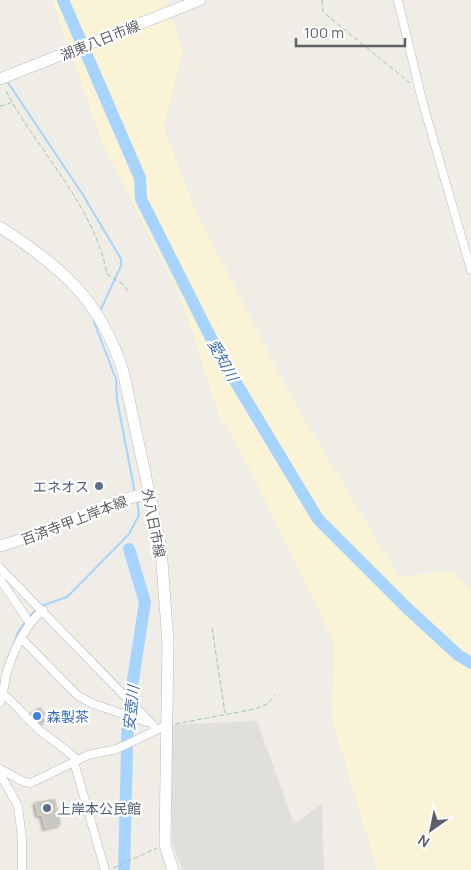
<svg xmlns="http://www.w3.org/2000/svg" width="471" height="870" viewBox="0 0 471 870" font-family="Manrope,'Noto Sans JP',sans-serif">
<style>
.industrial{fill:#e1dfda}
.sand{fill:#faf3d5}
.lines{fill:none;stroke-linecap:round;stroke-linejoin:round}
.stream{stroke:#a7d4fe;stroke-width:2}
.river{stroke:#a7d4fe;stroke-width:12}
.building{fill:#cac8c2;stroke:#d4d0c4;filter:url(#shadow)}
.street-casing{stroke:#b8babf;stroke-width:9}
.secondary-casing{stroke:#b9bbc1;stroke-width:12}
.path{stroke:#9bc7aa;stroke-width:1;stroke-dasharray:5 2.5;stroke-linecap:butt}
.street{stroke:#fff;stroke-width:8}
.secondary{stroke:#fff;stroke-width:11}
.service-dot{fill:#5c6f8a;stroke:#fff;stroke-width:2}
.shop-dot{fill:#3f7fe0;stroke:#fff;stroke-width:2}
.labels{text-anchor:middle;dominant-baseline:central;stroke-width:4.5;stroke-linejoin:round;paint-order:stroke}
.street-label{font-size:14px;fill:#5d6066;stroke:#fff}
.service-label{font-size:14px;fill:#4e5e75;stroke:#fff;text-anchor:end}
.shop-label{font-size:14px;fill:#366cbe;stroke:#fff;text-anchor:start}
.water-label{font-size:15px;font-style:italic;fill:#4273b0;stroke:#fff}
</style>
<defs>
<filter id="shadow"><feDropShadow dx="-2.5" dy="2.5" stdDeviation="1" flood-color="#0004"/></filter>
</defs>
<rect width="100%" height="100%" fill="#efede5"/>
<path class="industrial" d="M257 721 294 824 322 804 324 870H183L172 843 170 725Z"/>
<path class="sand" d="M52 0H166L183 51 164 128 192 202 285 387 399 577 453 571 471 590V870H377L332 719 334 643 253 475 219 414 180 296 102 142Z"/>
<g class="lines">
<g class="stream">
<path d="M7 81 83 195 121 259V266L100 311"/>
<path d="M95 319 94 322 116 379 117 400 135 493"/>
<path d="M41 606 67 597 129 534 139 515 137 500"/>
<path d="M28 618 37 609"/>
<path d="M14 644 18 632 25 622"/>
</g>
<g class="river">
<path d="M63 0 140 178 141 199 220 356 318 519 407 608 458 655 471 663"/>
<path d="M124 870 128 712 145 602 129 549"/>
</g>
</g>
<g class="building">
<path d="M40 707 45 714 43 718 45 721 40 727 29 714Z"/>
<path d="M55 799 61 824 45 828 42 815H38L35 802Z"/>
</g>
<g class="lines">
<defs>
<g id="street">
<path d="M398 0 422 100 471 270"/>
<path d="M0 568 153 725"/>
<path d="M0 579 29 622"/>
<path d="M21 638 77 695 93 704 147 722"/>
<path d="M3 694C18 706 29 722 43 733 55 742 66 749 77 760"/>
<path d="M0 702C4 693 4 685 6 675 13 652 24 626 43 610"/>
<path d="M74 762 105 870"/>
<path d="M0 769 24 782 31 783 88 755 117 749 165 726"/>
<path d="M0 774 18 806 22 839V870"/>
</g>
<g id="secondary">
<path d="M0 79 200 0"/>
<path d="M0 227C61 267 100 299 123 371L161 548 165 603 168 642 165 845 173 870"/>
<path d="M0 546C50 533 97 502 148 494"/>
</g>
</defs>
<use href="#street" class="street-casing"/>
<use href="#secondary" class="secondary-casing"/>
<g class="path">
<path d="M322 0 323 12 410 83"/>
<path d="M6 91C37 150 95 207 107 274L124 285 128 292"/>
<path d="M0 106 11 103"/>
<path d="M212 628 225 713"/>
<path d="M175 724 255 709 267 704 275 695"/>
<path d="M113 868 157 848"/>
</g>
<use href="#street" class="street"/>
<use href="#secondary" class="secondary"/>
</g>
<g class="service-dot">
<circle cx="99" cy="486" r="5"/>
<circle cx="47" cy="808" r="5"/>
</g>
<circle class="shop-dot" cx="37" cy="716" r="5"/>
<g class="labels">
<g class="street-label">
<text transform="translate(100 40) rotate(-22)">湖東八日市線</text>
<text transform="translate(74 520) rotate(-21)">百済寺甲上岸本線</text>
<text transform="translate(154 523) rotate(79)">外八日市線</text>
</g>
<g class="service-label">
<text x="89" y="486">エネオス</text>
<text x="57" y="808" text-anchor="start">上岸本公民館</text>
</g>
<g class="shop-label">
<text x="47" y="716">森製茶</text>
</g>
<g class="water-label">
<text transform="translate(223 360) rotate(61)">愛知川</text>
<text transform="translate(131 708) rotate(-84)">安壺川</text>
</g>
</g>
<g transform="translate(431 830) rotate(213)" stroke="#ffffff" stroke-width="4" paint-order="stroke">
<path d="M0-4L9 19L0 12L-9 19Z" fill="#5d6066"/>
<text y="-8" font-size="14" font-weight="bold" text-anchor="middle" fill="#5d6066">N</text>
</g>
<path d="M296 38v8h109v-8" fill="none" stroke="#5d6066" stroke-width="2.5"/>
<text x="304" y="38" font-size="15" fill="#5d6066" stroke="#ffffff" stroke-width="4" paint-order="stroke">100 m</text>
</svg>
